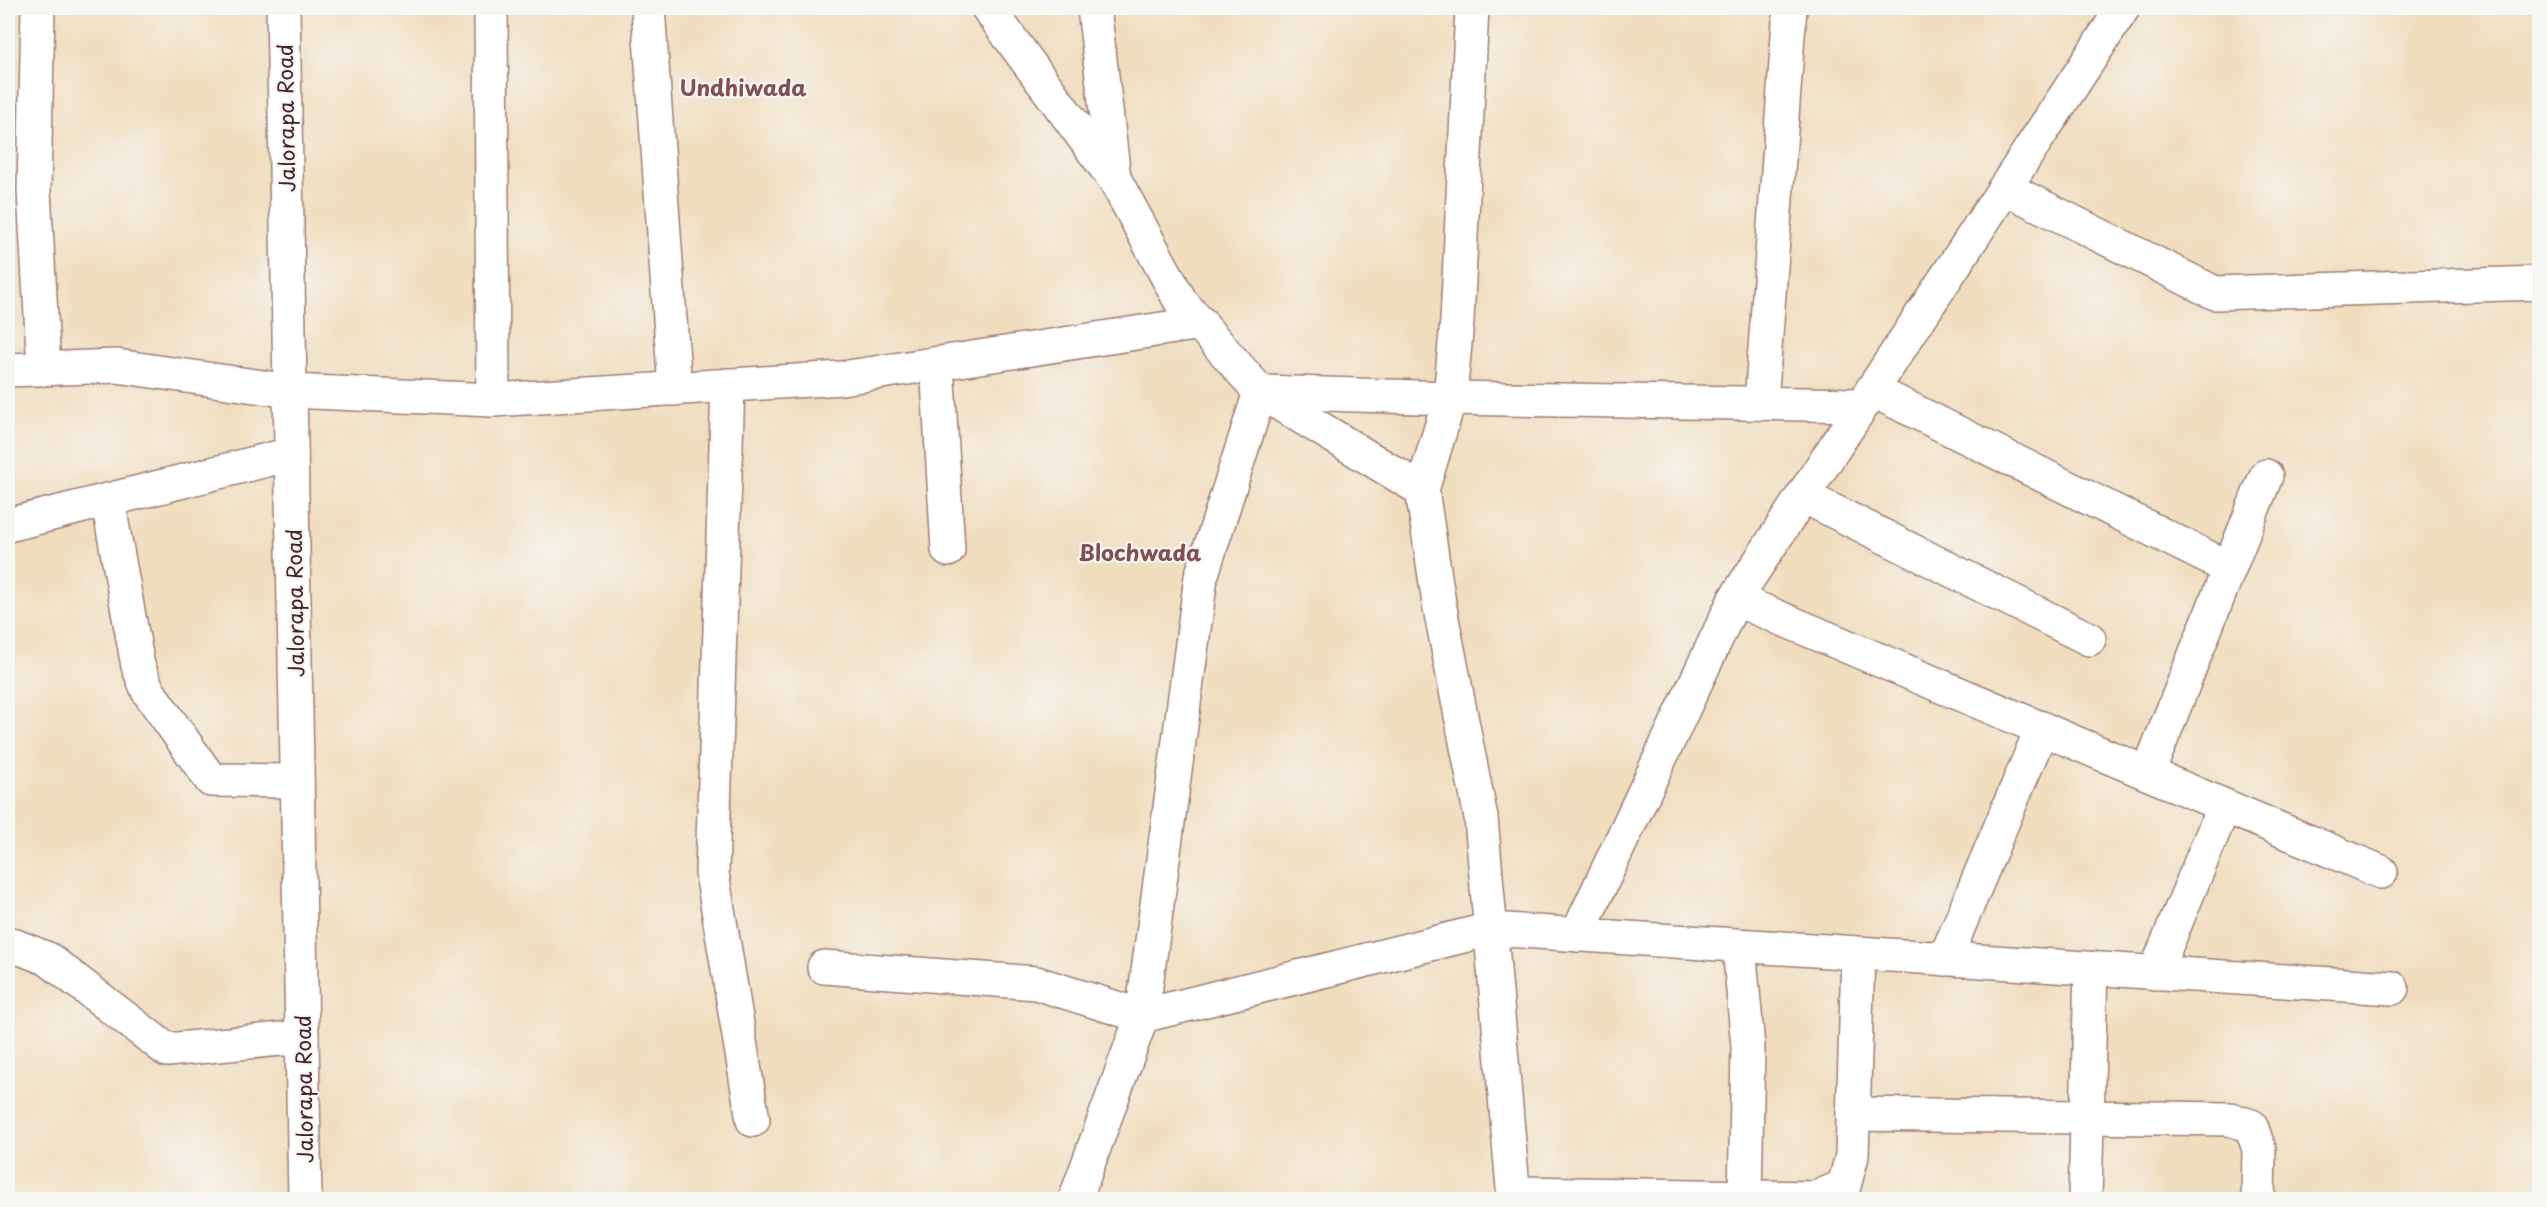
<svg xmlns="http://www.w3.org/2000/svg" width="2547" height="1207" viewBox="0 0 2547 1207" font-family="'Playpen Sans',sans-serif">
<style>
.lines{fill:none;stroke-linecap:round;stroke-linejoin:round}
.minor-casing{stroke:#9d7e74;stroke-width:36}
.minor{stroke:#fff;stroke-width:33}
.labels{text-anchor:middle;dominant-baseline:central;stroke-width:4.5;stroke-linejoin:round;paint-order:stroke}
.street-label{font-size:21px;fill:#4a1f2b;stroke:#f6f6f2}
.neighbourhood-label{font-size:22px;font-weight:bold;fill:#824f53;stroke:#f6f6f2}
</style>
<rect width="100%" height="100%" fill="#f6f6f2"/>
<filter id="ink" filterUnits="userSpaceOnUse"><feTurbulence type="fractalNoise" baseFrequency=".0167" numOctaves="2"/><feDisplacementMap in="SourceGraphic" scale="12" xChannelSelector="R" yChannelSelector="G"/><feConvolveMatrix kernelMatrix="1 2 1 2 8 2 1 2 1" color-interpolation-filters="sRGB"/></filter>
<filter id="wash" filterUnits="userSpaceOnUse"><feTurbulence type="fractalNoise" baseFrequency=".008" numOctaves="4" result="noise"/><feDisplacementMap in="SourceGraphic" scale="24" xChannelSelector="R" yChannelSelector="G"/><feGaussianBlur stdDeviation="1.35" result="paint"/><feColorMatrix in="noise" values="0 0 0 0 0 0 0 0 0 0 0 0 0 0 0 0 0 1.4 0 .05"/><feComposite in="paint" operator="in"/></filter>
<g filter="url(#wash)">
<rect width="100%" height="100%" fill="#f0ddbe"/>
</g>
<g filter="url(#ink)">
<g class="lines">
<defs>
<g id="minor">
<path d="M38 8 34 190 44 369"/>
<path d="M283 8 305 1200"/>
<path d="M491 8 493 400"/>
<path d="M648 8 675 389"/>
<path d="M988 8 1115 180 1181 302 1260 392 1422 490 1439 603 1481 818 1514 1200"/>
<path d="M1094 8 1114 178"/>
<path d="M2005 188 2215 293 2540 283"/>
<path d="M937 364 948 550"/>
<path d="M8 370 117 366 290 391 493 400 842 378 1201 323"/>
<path d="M728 385 712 873 753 1120"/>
<path d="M1872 390 2229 568"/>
<path d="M1761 403 1790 8"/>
<path d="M1422 490 1450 398 1457 321 1472 8"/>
<path d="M1803 496 2089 639"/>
<path d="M108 501 138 666 148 691 211 780 297 781"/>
<path d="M8 525 291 454"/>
<path d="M1735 599 2381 872"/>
<path d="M2148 773 2266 476"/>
<path d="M1577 935 1735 599 2123 8"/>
<path d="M8 943 48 959 167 1050 302 1037"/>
<path d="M1739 946 1748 1047 1745 1197"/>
<path d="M1945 959 2042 728"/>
<path d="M824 967 1036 983 1142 1016 1201 577 1260 392 1450 398 1863 405"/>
<path d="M2155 973 2224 806"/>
<path d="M1853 1114 2230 1119 2251 1126 2259 1149 2258 1200"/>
<path d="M1513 1193 1816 1198 1844 1186 1852 1156 1858 954"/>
<path d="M1075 1200 1142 1016 1491 929 2392 988"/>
<path d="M2085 1200 2091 969"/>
</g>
</defs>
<use href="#minor" class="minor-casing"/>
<use href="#minor" class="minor"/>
</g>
</g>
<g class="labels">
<g class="street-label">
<text transform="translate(285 118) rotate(-91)">Jalorapa Road</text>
<text transform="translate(294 603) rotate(-91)">Jalorapa Road</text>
<text transform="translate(303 1089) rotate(-91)">Jalorapa Road</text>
</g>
<g class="neighbourhood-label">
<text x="743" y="86">Undhiwada</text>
<text x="1140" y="551">Blochwada</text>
</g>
</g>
<rect width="2547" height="1207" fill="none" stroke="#f6f6f2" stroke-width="30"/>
</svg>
